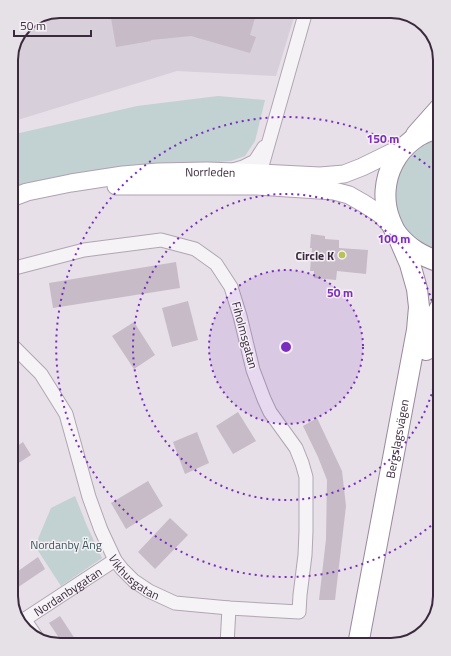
<svg xmlns="http://www.w3.org/2000/svg" width="451" height="656" viewBox="0 0 451 656" font-family="'Titillium Web',sans-serif">
<style>
.built{fill:#d7cfda}
.green{fill:#c2d1d1}
.building{fill:#c6bbc7}
.lines{fill:none;stroke-linecap:round;stroke-linejoin:round}
.minor-casing{stroke:#b0a6b2;stroke-width:15}
.major-casing{stroke:#b0a1b3;stroke-width:19}
.highway-casing{stroke:#9a899d;stroke-width:22}
.minor{stroke:#f6f3f7;stroke-width:13}
.major{stroke:#fff;stroke-width:17}
.highway{stroke:#fff;stroke-width:20}
.ring{fill:none;stroke:#7b2cbf;stroke-width:2;stroke-dasharray:2 4}
.poi-dot{fill:#bac34f;stroke:#f5f0f6;stroke-width:1.5}
.labels{text-anchor:middle;dominant-baseline:central;stroke-width:3;stroke-linejoin:round;paint-order:stroke}
.street-label{font-size:12px;fill:#3b2a3e;stroke:#f5f0f6}
.poi-label{font-size:12px;font-weight:bold;fill:#3b2a3e;stroke:#f5f0f6;text-anchor:end}
.park-label{font-size:12px;fill:#395859;stroke:#f5f0f6}
.rim{fill:none;stroke:#3b2a3e;stroke-width:2}
.centre{fill:#7b2cbf;stroke:#f5f0f6;stroke-width:2}
.ring-label{font-size:12px;text-anchor:middle;font-weight:bold;fill:#7b2cbf;stroke:#f5f0f6;stroke-width:3;stroke-linejoin:round;paint-order:stroke}
</style>
<rect width="100%" height="100%" fill="#e7e0e8"/>
<path class="built" d="M60 11H296L276 76 177 71 11 122V56L27 23Z"/>
<g class="green">
<path d="M218 96 265 100 255 141 245 156 231 161 104 171 11 193V135L137 106Z"/>
<path d="M440 134V254L409 237 397 218 395 176 404 157Z"/>
<path d="M75 496 87 526 102 558 61 586 35 546 51 508Z"/>
</g>
<g class="building">
<path d="M117 11H257L250 35 256 37 250 53 191 36 151 40V41L116 47 110 12Z"/>
<path d="M311 234 325 236V239L339 240V248L368 250 366 274 337 271 336 280 314 278V271H310L312 248H310Z"/>
<path d="M176 262 180 288 53 308 49 283Z"/>
<path d="M188 301 198 340 172 347 162 308Z"/>
<path d="M134 322 155 355 134 369 112 336Z"/>
<path d="M238 412 256 441 233 454 216 426Z"/>
<path d="M317 418 342 471 346 506 335 600H319L326 539 327 480 318 457 303 426Z"/>
<path d="M197 432 209 463 185 474 173 442Z"/>
<path d="M23 442 31 455 11 468V450Z"/>
<path d="M148 481 163 506 126 529 111 503Z"/>
<path d="M170 518 188 535 155 569 138 552Z"/>
<path d="M38 557 45 569 11 592V576Z"/>
<path d="M60 616 79 645H64L49 623Z"/>
</g>
<g class="lines">
<defs>
<g id="minor">
<path d="M233 170 243 167 255 161 264 147"/>
<path d="M260 173 306 11"/>
<path id="s1" d="M11 344 41 374 66 414 89 497 101 530 115 560 122 569 134 581 149 591 175 603 229 608 299 612 300 595 305 555 306 531V477L302 463 296 448 270 412 264 399 253 370 240 316 231 287 216 264 195 249 161 240 84 250 11 269"/>
<path d="M24 619 37 638"/>
<path id="s2" d="M19 623 115 560"/>
<path d="M227 645 229 608"/>
</g>
<g id="major">
<path d="M116 186H257L334 191 349 195 363 203 380 214 393 228"/>
<path id="s3" d="M11 198 27 192 71 183 123 175 158 172 207 171 260 173 320 176 344 174 362 167 405 146"/>
</g>
<g id="highway">
<path d="M416 135 440 108"/>
<path d="M440 262C422 256 409 249 397 234 394 230 392 225 390 220 375 181 398 136 440 128"/>
<path d="M426 350 431 324 440 308"/>
<path id="s4" d="M358 645 391 469 417 330 419 307 417 289 410 264 397 234"/>
</g>
</defs>
<use href="#minor" class="minor-casing"/>
<use href="#major" class="major-casing"/>
<use href="#highway" class="highway-casing"/>
<use href="#minor" class="minor"/>
<use href="#major" class="major"/>
<use href="#highway" class="highway"/>
</g>
<circle cx="286" cy="347" r="77" fill="#7b2cbf" fill-opacity=".12"/>
<g class="ring">
<circle cx="286" cy="347" r="77"/>
<circle cx="286" cy="347" r="153"/>
<path d="M440 518A230 230 0 1 1 440 176"/>
</g>
<circle class="poi-dot" cx="342" cy="255" r="4"/>
<g class="labels">
<g class="street-label">
<text stroke="none"><textPath href="#s3" startOffset="202">Norrleden</textPath></text>
<text transform="translate(245 335) rotate(75)">Fiholmsgatan</text>
<text stroke="none"><textPath href="#s4" startOffset="210">Bergslagsvägen</textPath></text>
<text stroke="none"><textPath href="#s1" startOffset="270">Vikhusgatan</textPath></text>
<text stroke="none"><textPath href="#s2" startOffset="58">Nordanbygatan</textPath></text>
</g>
<g class="poi-label">
<text x="334" y="255">Circle K</text>
</g>
<g class="park-label">
<text x="66" y="544">Nordanby Äng</text>
</g>
</g>
<path d="M0 0H451V656H0ZM60 18H391A42 42 0 0 1 433 60V596A42 42 0 0 1 391 638H60A42 42 0 0 1 18 596V60A42 42 0 0 1 60 18Z" fill="#e6e0e7" fill-rule="evenodd"/>
<path class="rim" d="M60 18H391A42 42 0 0 1 433 60V596A42 42 0 0 1 391 638H60A42 42 0 0 1 18 596V60A42 42 0 0 1 60 18Z"/>
<circle cx="286" cy="347" r="6" class="centre"/>
<g class="ring-label">
<text x="383" y="143">150 m</text>
<text x="394" y="243">100 m</text>
<text x="340" y="297">50 m</text>
</g>
<path d="M14 30v6h77v-6" fill="none" stroke="#3b2a3e" stroke-width="2"/>
<text x="20" y="30" font-size="12" fill="#3b2a3e" stroke="#f5f0f6" stroke-width="3" paint-order="stroke">50 m</text>
</svg>
